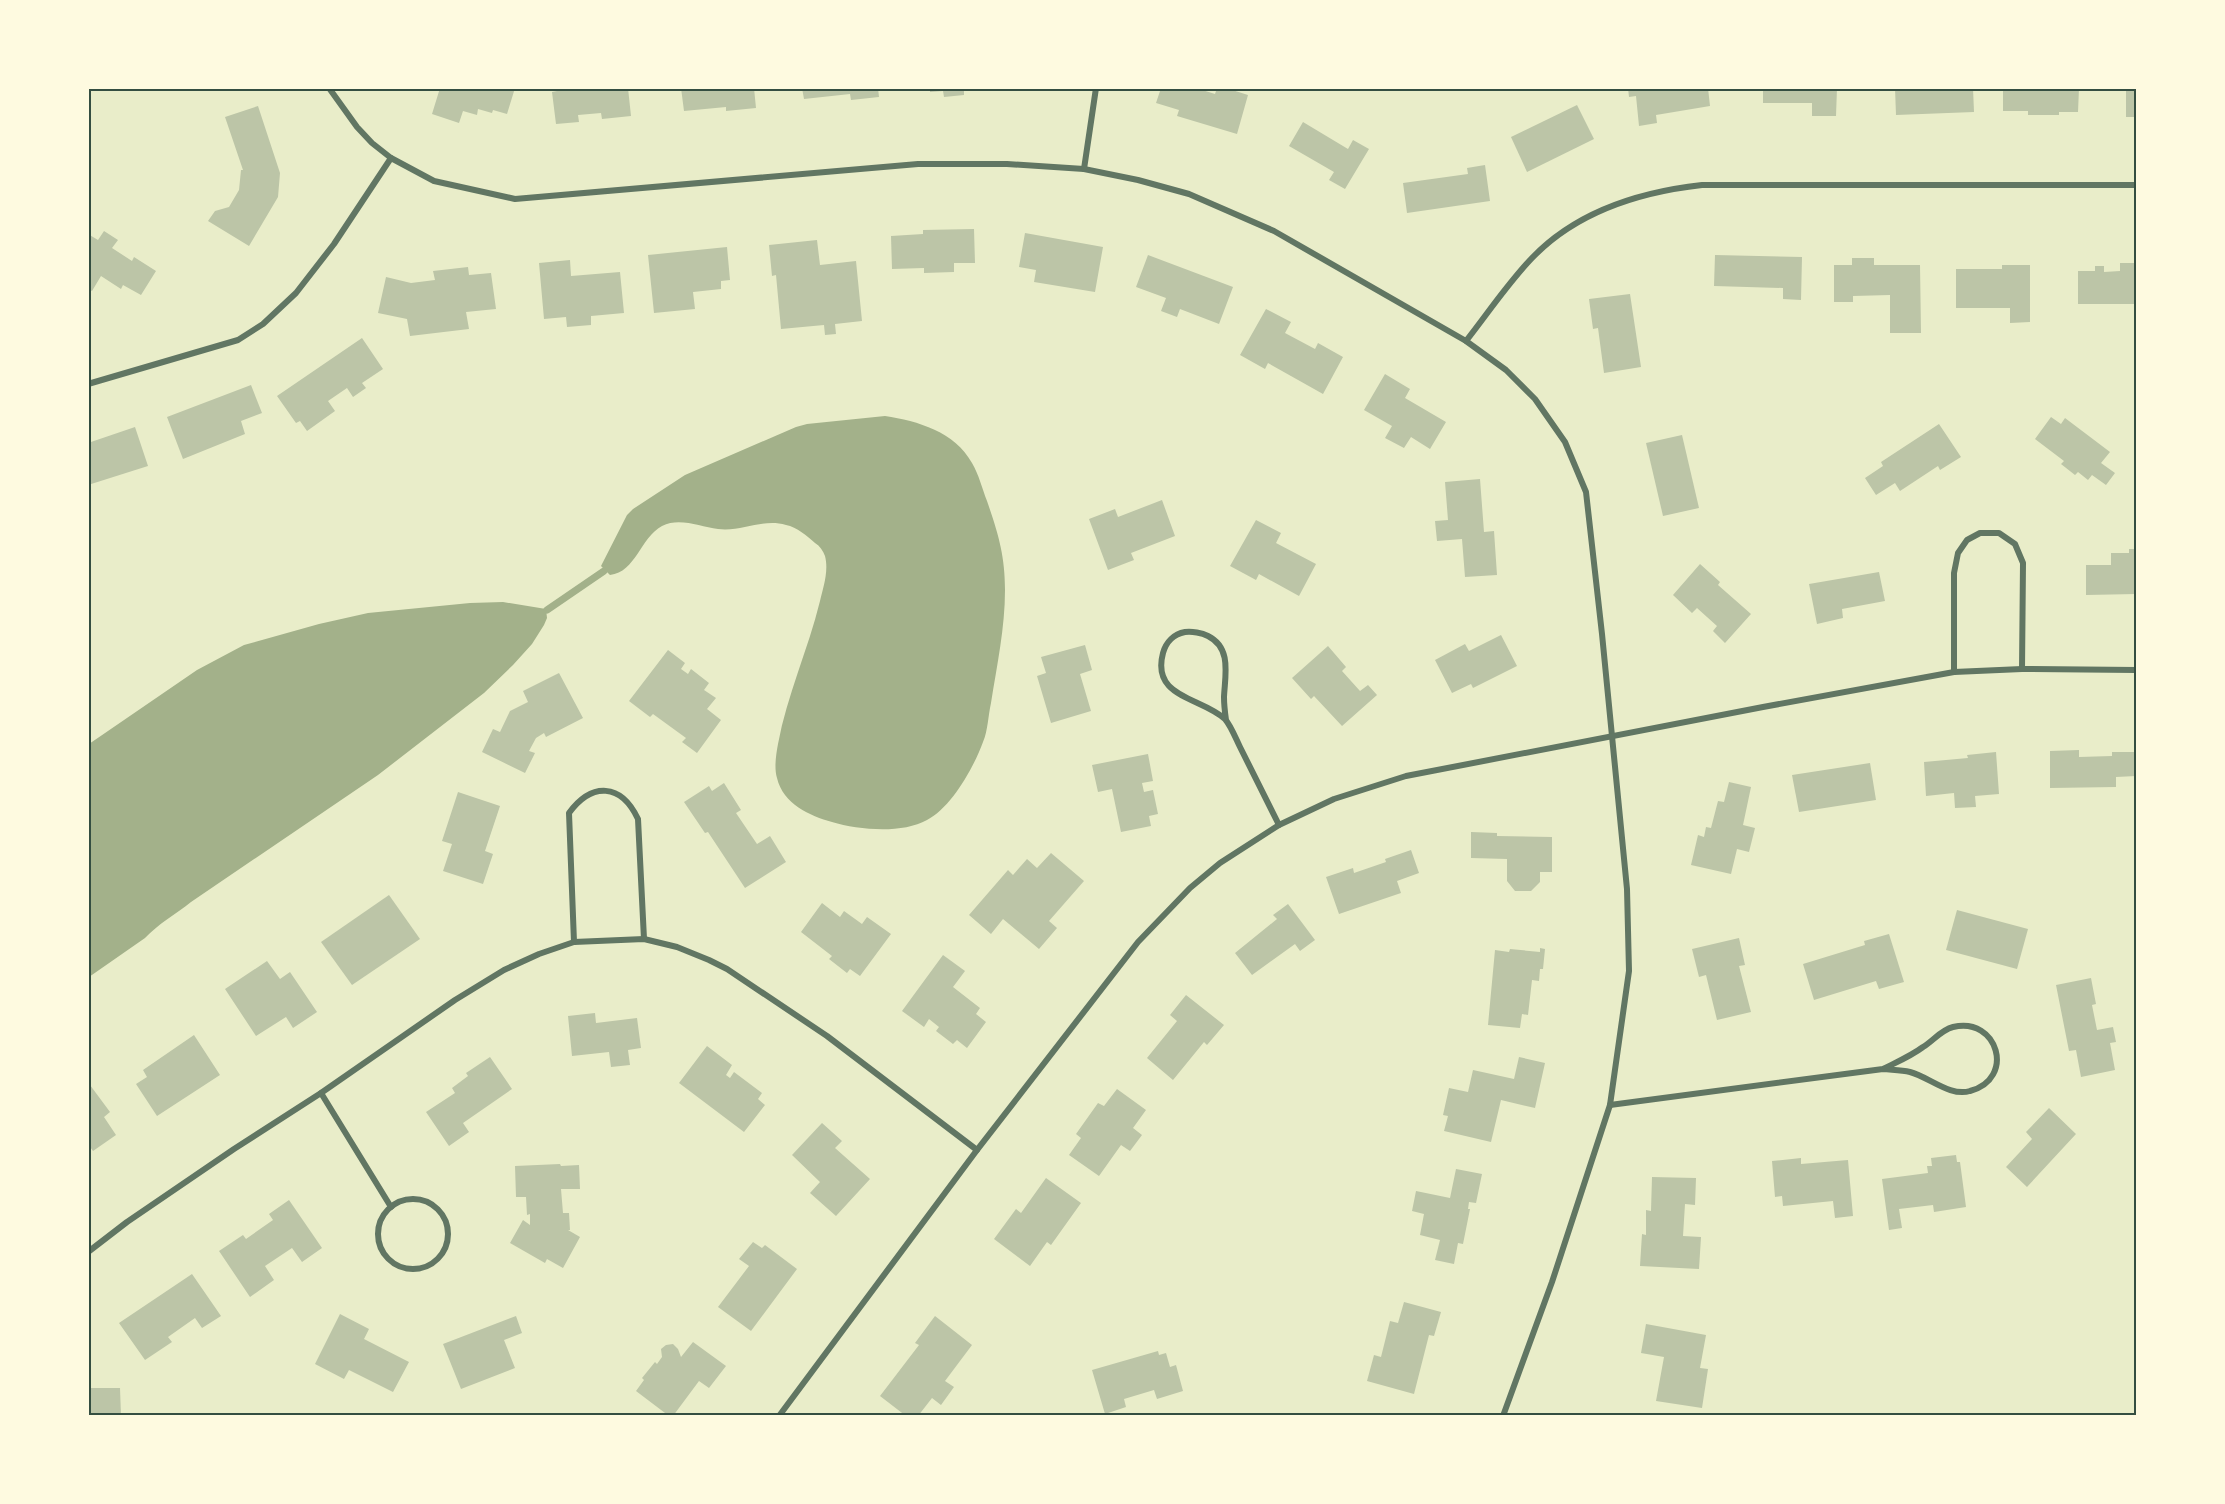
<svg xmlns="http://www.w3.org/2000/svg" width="2225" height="1504" viewBox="0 0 2225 1504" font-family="Mulish,sans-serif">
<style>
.water{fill:#a3b18a}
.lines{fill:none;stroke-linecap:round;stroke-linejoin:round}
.stream{stroke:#a3b18a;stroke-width:7}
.building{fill:#bcc5a7}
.minor{stroke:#617663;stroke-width:6}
.neatline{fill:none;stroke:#344e41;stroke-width:2}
</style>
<rect width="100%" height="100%" fill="#e9edc9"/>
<g class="water">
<path d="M885 416C918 421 955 432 972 463 979 475 982 488 987 501 998 533 1005 555 1005 590 1005 628 997 665 991 703 988 716 988 730 983 742 974 767 951 808 927 820 902 834 859 830 832 822 810 816 783 804 777 778 774 768 776 755 778 744 787 695 808 650 820 601 823 588 829 571 825 556 823 551 820 546 815 543 807 536 797 527 786 525 763 518 742 532 718 529 700 527 680 517 662 526 640 538 636 572 610 575L601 566 627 515 633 509 685 475 796 427 807 424Z"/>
<path d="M503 602 546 609 547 618 544 625 532 644 513 665 484 693 378 775 191 902C176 914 158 924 145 938L89 977V744L197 670 244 645 319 624 368 613 470 603Z"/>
</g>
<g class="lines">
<path class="stream" d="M547 610 604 571"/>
</g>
<g class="building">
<path d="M440 88H515L507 114 493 110 492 113 478 109 477 115 463 111 459 123 432 114Z"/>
<path d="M572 88H628L631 116 602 119 601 113 578 115 579 122 556 124 552 92Z"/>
<path d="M681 88H754L756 108 726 111V107L684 111Z"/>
<path d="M802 88H878L879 97 851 100 850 94 804 99Z"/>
<path d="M930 88H964V95L944 97 943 91 930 92Z"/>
<path d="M1161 88H1196L1215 94 1217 88H1226L1248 95 1237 134 1177 116 1179 110 1156 103Z"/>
<path d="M1628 88H1708L1710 106 1656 115 1657 123 1639 126 1636 96 1629 97Z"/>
<path d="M1763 88H1837L1836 116H1812V103H1763Z"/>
<path d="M1895 88H1973L1974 112 1896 115Z"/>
<path d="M2079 88 2078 112H2059V115H2028V111H2003V89Z"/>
<rect x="2126" y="88" width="10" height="29"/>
<path d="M1577 105 1594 139 1527 172 1511 137Z"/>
<path d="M258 106 280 173 278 197 249 246 208 221 215 211 229 207 239 190 241 170H243L225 117Z"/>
<path d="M1303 122 1348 149 1353 140 1369 149 1345 189 1329 180 1334 172 1289 146Z"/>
<path d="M1485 165 1490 201 1407 213 1403 183 1468 174 1467 168Z"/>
<path d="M974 229 975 263H954V272L924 273V268L892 269 891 236 923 234V230Z"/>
<path d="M104 231 118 240 112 248 132 261 134 257 156 271 141 295 123 285 121 289 101 276 92 291 88 289V234L98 240Z"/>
<path d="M1025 233 1103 247 1095 292 1034 282 1036 270 1019 267Z"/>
<path d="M817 240 820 265 856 261 862 321 835 324 836 334 825 335 824 325 781 329 776 275 772 276 769 245Z"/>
<path d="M727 247 730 280 721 281V289L693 292 695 309 654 313 648 255Z"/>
<path d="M1148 255 1233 287 1219 324 1180 309 1177 317 1161 311 1166 298 1136 287Z"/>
<path d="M1715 255 1802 257 1801 300 1783 299V288L1714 286Z"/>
<path d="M1852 258H1874V265H1920L1921 333H1890V295L1853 296V302H1834V265H1852Z"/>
<path d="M570 260 571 276 620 272 624 313 591 316V325L567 327 566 317 544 319 539 263Z"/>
<path d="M2120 263H2136V304H2078V271H2095V266H2104V272L2120 271Z"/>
<path d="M2002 265H2030V322L2010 323V308H1956V269H2002Z"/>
<path d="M468 267 469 275 491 273 496 309 466 312 469 329 410 336 407 319 378 313 386 277 411 283 435 280 433 271Z"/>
<path d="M1630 294 1641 367 1604 373 1598 328 1593 329 1589 299Z"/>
<path d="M1266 309 1291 322 1285 333 1315 349 1318 343 1343 357 1323 394 1268 363 1265 369 1240 355Z"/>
<path d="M362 338 383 369 362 383 366 388 353 397 347 388 328 401 335 411 307 431 300 421 296 423 277 396Z"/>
<path d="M1385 374 1410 389 1405 398 1446 422 1430 449 1411 437 1404 448 1385 438 1392 426 1364 410Z"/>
<path d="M251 385 262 413 241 421 245 434 183 459 167 417Z"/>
<path d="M2051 417 2061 424 2065 418 2110 452 2101 463 2115 473 2106 485 2092 475 2088 480 2078 472 2075 475 2061 464 2064 461 2035 439Z"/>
<path d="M1939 424 1961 457 1940 470 1938 466 1900 491 1895 483 1876 495 1865 478 1883 466 1881 462Z"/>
<path d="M135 427 148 466 88 485V443Z"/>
<path d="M1682 435 1699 508 1663 516 1646 443Z"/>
<path d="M1480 479 1484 532 1494 531 1497 575 1465 577 1462 539 1437 541 1435 521 1448 520 1445 482Z"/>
<path d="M1162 500 1175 536 1131 553 1134 560 1108 570 1089 519 1115 509 1118 517Z"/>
<path d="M1256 520 1281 533 1276 543 1316 564 1299 596 1259 574 1256 580 1230 566Z"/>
<path d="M2129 549H2136V594L2086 595V565H2111V553H2129Z"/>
<path d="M1700 564 1720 582 1718 585 1751 614 1725 643 1713 631 1717 626 1697 608 1692 613 1673 595Z"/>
<path d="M1879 572 1885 601 1842 609 1843 618 1817 624 1809 584Z"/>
<path d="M1501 635 1517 666 1473 688 1471 684 1452 693 1435 660 1465 644 1469 651Z"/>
<path d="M1085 645 1092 670 1080 674 1091 711 1051 723 1037 676 1046 673 1041 657Z"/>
<path d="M1328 646 1346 667 1342 671 1360 691 1368 685 1377 695 1342 726 1314 696 1311 699 1292 678Z"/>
<path d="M668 650 685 663 681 669 688 674 691 669 709 683 704 690 716 698 707 709 721 720 697 753 682 742 686 738 653 714 650 717 629 701Z"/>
<path d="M559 673 583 718 546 737 544 733 536 738 529 751 535 753 525 773 482 752 493 729 500 732 510 711 528 702 523 691Z"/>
<path d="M2079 750V757L2112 756V752H2136V776L2116 777V787L2050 788V751Z"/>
<path d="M1996 752 1999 794 1975 796 1976 807 1955 808 1954 793 1926 796 1924 762 1968 758 1967 755Z"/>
<path d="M1148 754 1153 781 1142 783 1144 792 1153 790 1158 814 1149 816 1151 826 1121 832 1112 789 1098 792 1092 765Z"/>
<path d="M1870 763 1876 800 1799 812 1792 775Z"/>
<path d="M1729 782 1751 787 1743 825 1755 828 1749 852 1737 849 1731 874 1691 865 1698 835 1704 837 1706 827 1711 828 1718 801 1724 802Z"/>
<path d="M724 783 741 810 736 813 757 844 770 836 786 862 745 888 708 832 705 833 684 802 709 786 712 791Z"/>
<path d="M458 792 500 806 485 851 493 854 483 884 443 871 452 844 442 841Z"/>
<path d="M1471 832 1497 833V836L1552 837V872H1540V882L1531 891H1515L1507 881V859L1471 858Z"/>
<path d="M1411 850 1419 873 1397 881 1401 893 1339 914 1326 877 1353 868 1354 873 1386 862 1385 859Z"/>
<path d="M1051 853 1084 881 1049 921 1057 928 1039 949 1003 919 991 934 969 915 1008 870 1013 875 1027 859 1037 868Z"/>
<path d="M389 895 420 939 352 985 321 942Z"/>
<path d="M822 903 840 917 844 911 862 924 867 917 891 934 860 976 850 969 847 973 829 959 832 956 801 932Z"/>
<path d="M1288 904 1315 940 1300 951 1295 944 1252 975 1235 953 1277 919 1273 915Z"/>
<path d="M1957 910 2028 929 2017 969 1946 950Z"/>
<path d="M1889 934 1904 982 1879 989 1876 981 1814 1000 1803 964 1865 945 1864 941Z"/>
<path d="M1739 938 1745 965 1739 966 1751 1012 1717 1020 1706 975 1699 977 1692 949Z"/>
<path d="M1540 948 1545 949 1543 969H1540L1539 981 1532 980 1528 1015 1522 1014 1520 1028 1488 1025 1495 950 1509 952 1510 949 1540 952Z"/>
<path d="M943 955 965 971 953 987 980 1008 976 1014 986 1022 967 1048 957 1040 953 1044 936 1031 939 1027 929 1019 924 1027 902 1011Z"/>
<path d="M267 961 280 979 290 972 317 1012 293 1028 286 1017 256 1036 225 989Z"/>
<path d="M2091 978 2096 1004 2092 1005 2097 1030 2113 1027 2116 1042 2110 1043 2115 1070 2081 1077 2076 1050 2069 1051 2056 985Z"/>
<path d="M1186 995 1224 1025 1207 1045 1204 1042 1173 1080 1147 1058 1177 1021 1170 1015Z"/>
<path d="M595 1013 596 1023 637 1018 641 1048 628 1050 630 1065 611 1067 609 1052 572 1056 568 1016Z"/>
<path d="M194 1035 220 1075 157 1116 136 1084 147 1077 143 1070Z"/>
<path d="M707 1046 732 1065 726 1075 730 1078 734 1072 762 1093 758 1099 765 1105 744 1132 679 1083Z"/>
<path d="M490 1057 512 1089 463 1123 469 1132 449 1146 426 1112 455 1093 452 1088 468 1076 466 1073Z"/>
<path d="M1519 1057 1545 1063 1535 1108 1501 1100 1491 1142 1444 1131 1448 1116 1443 1115 1449 1088 1468 1092 1473 1070 1514 1079Z"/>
<path d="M90 1085 110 1112 104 1117 116 1135 93 1151 88 1144V1086Z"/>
<path d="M1117 1089 1146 1110 1133 1128 1142 1135 1130 1151 1121 1145 1099 1176 1069 1155 1081 1138 1076 1134 1098 1103 1104 1106Z"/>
<path d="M2049 1108 2076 1134 2027 1187 2006 1167 2032 1139 2026 1132Z"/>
<path d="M822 1123 842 1141 835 1148 870 1179 836 1216 810 1193 820 1182 792 1155Z"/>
<path d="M1956 1155 1957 1162H1960L1966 1207 1934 1212 1933 1205 1899 1209 1902 1228 1889 1230 1882 1179 1928 1173 1927 1166H1932L1931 1158Z"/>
<path d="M1801 1158V1164L1848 1160 1853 1216 1835 1218 1833 1201 1783 1206 1782 1196 1775 1197 1772 1161Z"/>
<path d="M560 1164 561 1166 579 1165 580 1189H561L563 1213H569L570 1230H568L580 1237 563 1268 547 1259 545 1263 510 1243 523 1220 530 1225V1214L527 1215 526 1197H516L515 1166Z"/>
<path d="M1456 1169 1482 1174 1476 1203 1469 1202 1468 1209H1470L1463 1244 1458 1243 1454 1264 1435 1260 1440 1240 1420 1235 1424 1214 1412 1211 1416 1191 1450 1198Z"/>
<path d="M1652 1177 1696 1178 1695 1205 1685 1204 1683 1236 1701 1237 1699 1269 1640 1266 1642 1234 1646 1235V1210L1651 1211Z"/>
<path d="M1046 1178 1081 1203 1051 1245 1047 1242 1030 1266 994 1239 1016 1209 1021 1213Z"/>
<path d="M289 1200 322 1248 302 1262 292 1248 265 1266 274 1280 250 1297 219 1251 243 1235 246 1239 273 1220 269 1214Z"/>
<path d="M753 1242 762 1248 765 1245 797 1269 751 1331 718 1307 749 1266 739 1259Z"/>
<path d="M192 1274 221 1316 202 1328 195 1318 168 1337 172 1342 145 1360 119 1323Z"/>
<path d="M1404 1302 1441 1312 1434 1336 1429 1335 1414 1394 1367 1381 1374 1355 1381 1357 1390 1321 1398 1323Z"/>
<path d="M340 1314 369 1329 364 1339 409 1362 393 1392 349 1370 344 1379 315 1364Z"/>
<path d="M516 1316 522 1333 504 1340 515 1368 461 1389 443 1344Z"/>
<path d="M935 1316 972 1345 945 1381 954 1387 941 1405 932 1398 918 1416H906L880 1396 919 1345 915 1343Z"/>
<path d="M1646 1324 1706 1335 1700 1368 1708 1369 1702 1408 1656 1401 1664 1357 1641 1353Z"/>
<path d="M693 1342 726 1366 709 1388 699 1381 673 1416H669L636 1391 644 1380 642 1378 655 1362 657 1364 662 1357 661 1349 666 1345 673 1344 678 1349 681 1357Z"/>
<path d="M1158 1351 1159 1355 1166 1353 1170 1367 1176 1365 1183 1391 1157 1399 1154 1390 1124 1399 1126 1407 1105 1414 1092 1370Z"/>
<path d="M88 1388H120L121 1416H88Z"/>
</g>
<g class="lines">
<g class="minor">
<path d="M329 88 357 127 372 143 391 158 434 181 515 199 918 164H1007L1084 169 1138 180 1189 194 1274 231 1466 341 1506 370 1535 399 1565 442 1586 492 1602 634 1627 889 1629 971 1610 1105 1552 1282 1503 1416"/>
<path d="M1084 169 1096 88"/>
<path d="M1466 341C1488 313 1508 283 1532 258 1577 211 1639 192 1702 185H2136"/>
<path d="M88 384 238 340 263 324 296 293 334 244 391 158"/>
<path d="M1954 672V573L1958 553 1967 540 1980 533H1999L2015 544 2023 563 2022 669"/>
<path d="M1226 720C1225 713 1224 705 1224 697 1225 675 1232 648 1208 636 1202 633 1192 631 1185 632 1174 634 1166 642 1163 653 1151 698 1201 697 1225 719 1231 726 1236 739 1240 747 1253 773 1266 799 1279 825"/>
<path d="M574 942 569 813C592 782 621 783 638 819L644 939"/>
<path d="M321 1093 391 1207"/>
<path d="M1610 1105 1883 1069C1892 1070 1901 1070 1910 1072 1929 1077 1950 1097 1970 1091 2016 1079 1998 1016 1953 1027 1941 1030 1933 1041 1923 1047 1911 1056 1897 1062 1883 1069"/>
<circle cx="413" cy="1234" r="35"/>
<path d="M88 1252 127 1222 234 1149 321 1093 455 1000 504 970 539 954 574 942 644 939 677 947 709 960 727 969 827 1036 977 1150"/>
<path d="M779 1416 977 1150 1138 942 1190 888 1220 863 1279 825 1334 799 1406 776 1763 707 1954 672 2022 669 2136 670"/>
</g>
</g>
<rect width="2225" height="1504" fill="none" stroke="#fefae0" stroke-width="180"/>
<rect x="90" y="90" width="2045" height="1324" class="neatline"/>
</svg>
